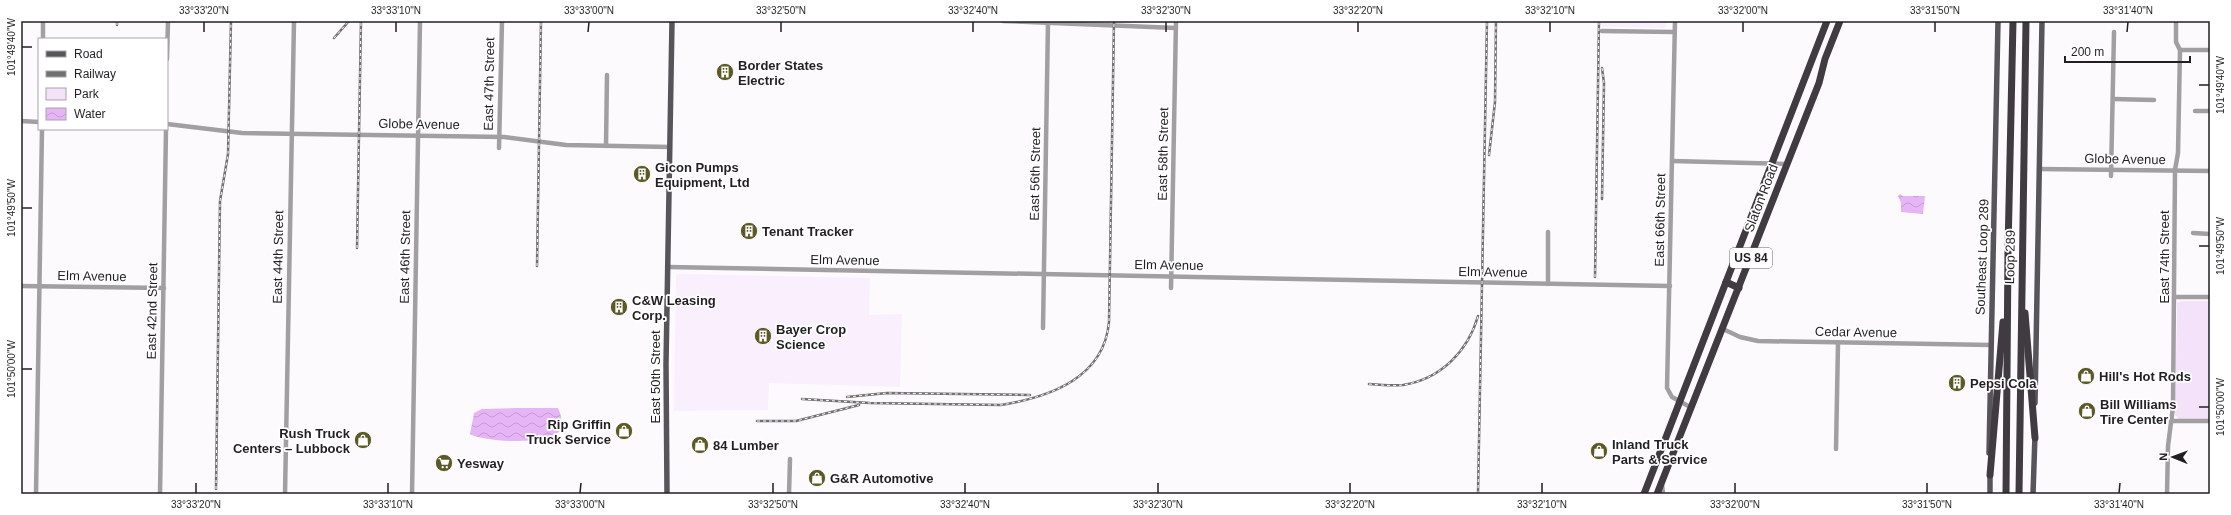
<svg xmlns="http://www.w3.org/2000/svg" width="2231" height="515" viewBox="0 0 2231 515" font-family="Arial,sans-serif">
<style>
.built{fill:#f9effd}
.green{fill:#f4e1fa}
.water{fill:url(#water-waves)}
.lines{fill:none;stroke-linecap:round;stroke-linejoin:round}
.stream{stroke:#e5b5f6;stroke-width:1}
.minor{stroke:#a19fa2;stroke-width:4.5}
.major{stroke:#58555a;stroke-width:5.5}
.highway{stroke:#3f3b41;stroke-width:7}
.rail-casing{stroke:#726f73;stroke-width:2.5}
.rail{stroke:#fff;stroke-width:1;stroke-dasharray:3;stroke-linecap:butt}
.ticks{fill:none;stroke:#211f22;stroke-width:1.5}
.labels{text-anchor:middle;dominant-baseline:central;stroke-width:3.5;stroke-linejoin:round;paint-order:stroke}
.shield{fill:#fff;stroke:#646264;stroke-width:1}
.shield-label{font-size:12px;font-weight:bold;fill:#211f22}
.poi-label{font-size:13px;font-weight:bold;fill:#211f22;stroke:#fff;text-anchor:start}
.street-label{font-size:13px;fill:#211f22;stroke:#fff}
.neatline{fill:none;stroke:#211f22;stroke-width:1.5}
.ticks-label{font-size:10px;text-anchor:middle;fill:#211f22}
</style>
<defs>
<pattern id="water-waves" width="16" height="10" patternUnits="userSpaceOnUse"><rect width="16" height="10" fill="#e5b5f6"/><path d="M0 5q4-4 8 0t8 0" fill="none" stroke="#c49bd3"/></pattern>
</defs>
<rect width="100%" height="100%" fill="#fdfafe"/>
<g class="built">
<path d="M1601 21H1667L1666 28 1601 27Z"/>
<path d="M676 274 870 278 869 315 902 314 900 387 769 383 768 410 674 411Z"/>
</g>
<path class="green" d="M2181 301H2210V420L2179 419 2175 415 2177 309V303Z"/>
<g class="water">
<path d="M1900 194 1903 196H1925L1923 214 1901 212V203L1898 196Z"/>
<path d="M517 408H558L561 416V430C548 445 488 443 470 434L474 413 482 409Z"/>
</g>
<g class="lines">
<g class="stream">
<path d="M2020 22V21"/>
<path d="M2035 22V21"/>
</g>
<g class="minor">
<path d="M1003 21 1176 28"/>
<path d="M1675 21 1667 388 1672 397 1690 407"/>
<path d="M1602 31 1674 32"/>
<path d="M43 39V21"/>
<path d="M2180 50H2210"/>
<path d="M167 59 168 21"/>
<path d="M2113 99 2154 100"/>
<path d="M2195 111H2210"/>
<path d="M21 121 39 122"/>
<path d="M167 124 242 133 504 137 566 145 670 147"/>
<path d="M606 146 607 75"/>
<path d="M499 148 502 21"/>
<path d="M1672 161 1787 164"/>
<path d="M2039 169 2210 171"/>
<path d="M2111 176 2114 32"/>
<path d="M2193 233 2210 234"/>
<path d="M668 267 1670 286"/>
<path d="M1548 284V232"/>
<path d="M21 286 164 288"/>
<path d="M1171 288 1176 21"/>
<path d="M2175 297H2210"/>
<path d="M1043 328 1048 21"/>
<path d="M1723 329 1740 337 1758 341 1991 345"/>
<path d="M2171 421H2210"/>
<path d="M1836 449 1838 343"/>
<path d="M1662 484 1663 494"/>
<path d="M36 494 42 129"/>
<path d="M160 494 166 129"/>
<path d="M285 494 294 21"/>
<path d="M412 494 420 21"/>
<path d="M789 494 790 459"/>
<path d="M2167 494 2168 446 2173 407 2175 170 2178 153 2180 50 2176 42V21"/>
</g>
<g class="major">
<path d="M2035 403 2042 21"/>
<path d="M1989 453 1998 21"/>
<path d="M667 494 666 364 672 21"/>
<path d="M1990 494V471"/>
<path d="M2033 494 2035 435"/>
</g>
<g class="highway">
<path d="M1726 282 1739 288"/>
<path d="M2025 313 2035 438"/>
<path d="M1990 475 2003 322"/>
<path d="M1644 494 1827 21"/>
<path d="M1657 494 1819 83 1825 59 1840 21"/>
<path d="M2006 494 2008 250 2013 21"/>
<path d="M2019 494 2026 21"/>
</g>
<defs>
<g id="rail">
<path d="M117 25V21"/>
<path d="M334 38 349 21"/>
<path d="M1602 68 1604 83 1602 199"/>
<path d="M1489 155 1495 102 1496 21"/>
<path d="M357 248 361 21"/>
<path d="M537 266 541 21"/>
<path d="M1595 277 1599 21"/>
<path d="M1369 384C1380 385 1392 386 1403 385 1441 379 1468 351 1478 316"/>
<path d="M847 397 887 393 1030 395"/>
<path d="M802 399 870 403 1001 405C1050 397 1104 378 1109 322L1114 21"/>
<path d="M757 421H796L859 405"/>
<path d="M216 489 220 201 228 154 231 21"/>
<path d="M1478 494 1487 21"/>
</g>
</defs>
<use href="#rail" class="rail-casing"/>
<use href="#rail" class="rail"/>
</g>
<path class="ticks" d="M204 32V22M396 32V22M588 32 589 22M781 32V22M973 32V22M1166 32V22M1358 32V22M1550 32V22M1743 32V22M1935 32V22M2127 32 2128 22M22 47H32M2199 85H2209M22 208H32M2199 246H2209M22 369H32M2199 407H2209M196 493V483M388 493V483M580 493 581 483M773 493V483M965 493V483M1158 493V483M1350 493V483M1542 493V483M1735 493V483M1927 493V483M2119 493 2120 483"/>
<defs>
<symbol id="building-disc" viewBox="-11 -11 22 22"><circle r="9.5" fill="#5b5926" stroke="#fff"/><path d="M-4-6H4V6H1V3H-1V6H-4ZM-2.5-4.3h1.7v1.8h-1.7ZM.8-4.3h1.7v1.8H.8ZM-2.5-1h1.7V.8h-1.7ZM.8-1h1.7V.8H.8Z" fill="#fff"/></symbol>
<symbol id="shop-disc" viewBox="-11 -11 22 22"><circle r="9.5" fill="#5b5926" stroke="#fff"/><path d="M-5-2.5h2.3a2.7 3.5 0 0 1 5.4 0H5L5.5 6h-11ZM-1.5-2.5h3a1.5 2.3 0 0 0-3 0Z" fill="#fff"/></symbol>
<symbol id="supermarket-disc" viewBox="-11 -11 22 22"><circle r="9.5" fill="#5b5926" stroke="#fff"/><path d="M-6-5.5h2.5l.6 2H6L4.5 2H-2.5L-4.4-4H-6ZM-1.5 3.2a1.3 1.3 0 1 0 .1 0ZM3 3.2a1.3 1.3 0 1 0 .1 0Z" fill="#fff"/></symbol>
</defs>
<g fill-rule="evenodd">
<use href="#building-disc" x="715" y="62" width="20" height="20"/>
<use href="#building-disc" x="632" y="164" width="20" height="20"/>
<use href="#building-disc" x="739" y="221" width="20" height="20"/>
<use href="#building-disc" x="609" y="297" width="20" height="20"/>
<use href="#building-disc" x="753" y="326" width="20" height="20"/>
<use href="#shop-disc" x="2076" y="366" width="20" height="20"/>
<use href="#building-disc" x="1947" y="373" width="20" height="20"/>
<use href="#shop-disc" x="2077" y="401" width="20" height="20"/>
<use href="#shop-disc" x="614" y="421" width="20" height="20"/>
<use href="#shop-disc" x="353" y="430" width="20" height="20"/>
<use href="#shop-disc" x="690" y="435" width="20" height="20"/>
<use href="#shop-disc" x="1589" y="441" width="20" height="20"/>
<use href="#supermarket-disc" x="434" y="453" width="20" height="20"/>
<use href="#shop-disc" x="807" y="468" width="20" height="20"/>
</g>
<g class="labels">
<rect class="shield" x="1730" y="248" width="42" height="20" rx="3"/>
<g class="shield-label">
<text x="1751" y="258">US 84</text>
</g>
<g class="poi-label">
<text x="738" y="65">Border States<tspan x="738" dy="15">Electric</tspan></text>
<text x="655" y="167">Gicon Pumps<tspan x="655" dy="15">Equipment, Ltd</tspan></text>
<text x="762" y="231">Tenant Tracker</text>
<text x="632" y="300">C&amp;W Leasing<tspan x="632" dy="15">Corp.</tspan></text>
<text x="776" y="329">Bayer Crop<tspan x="776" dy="15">Science</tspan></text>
<text x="2099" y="376">Hill's Hot Rods</text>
<text x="1970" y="383">Pepsi Cola</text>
<text x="2100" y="404">Bill Williams<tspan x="2100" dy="15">Tire Center</tspan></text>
<text x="611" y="424" text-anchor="end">Rip Griffin<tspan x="611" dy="15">Truck Service</tspan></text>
<text x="350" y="433" text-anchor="end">Rush Truck<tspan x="350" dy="15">Centers – Lubbock</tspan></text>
<text x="1612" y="444">Inland Truck<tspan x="1612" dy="15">Parts &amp; Service</tspan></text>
<text x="713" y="445">84 Lumber</text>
<text x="457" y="463">Yesway</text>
<text x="830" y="478">G&amp;R Automotive</text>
</g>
<g class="street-label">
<text transform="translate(489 84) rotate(-89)">East 47th Street</text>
<text transform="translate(419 124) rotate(1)">Globe Avenue</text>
<text transform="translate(1163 154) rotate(-89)">East 58th Street</text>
<text transform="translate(2125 159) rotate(1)">Globe Avenue</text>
<text transform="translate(1035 174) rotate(-89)">East 56th Street</text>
<text transform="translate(1761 198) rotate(-69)">Slaton Road</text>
<text transform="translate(1660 220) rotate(-89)">East 66th Street</text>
<text transform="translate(278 257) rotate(-89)">East 44th Street</text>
<text transform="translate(405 257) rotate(-89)">East 46th Street</text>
<text transform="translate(1982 257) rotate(-88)">Southeast Loop 289</text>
<text transform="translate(2010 257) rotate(-89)">Loop 289</text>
<text transform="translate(2164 257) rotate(-90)">East 74th Street</text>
<text transform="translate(845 260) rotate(1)">Elm Avenue</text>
<text transform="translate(1169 265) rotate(1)">Elm Avenue</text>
<text transform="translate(1493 272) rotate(1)">Elm Avenue</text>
<text transform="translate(92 276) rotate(1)">Elm Avenue</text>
<text transform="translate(152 311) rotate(-89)">East 42nd Street</text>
<text transform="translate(1856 332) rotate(1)">Cedar Avenue</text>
<text transform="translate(655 377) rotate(-90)">East 50th Street</text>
</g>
</g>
<rect width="2231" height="515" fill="none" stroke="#ffffff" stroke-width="44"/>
<rect x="38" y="38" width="130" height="92" fill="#ffffff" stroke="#a6a5a7"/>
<rect x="46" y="51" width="20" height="6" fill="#58555a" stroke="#a6a5a7"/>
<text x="74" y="58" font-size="12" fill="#211f22">Road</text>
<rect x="46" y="71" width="20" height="6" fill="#726f73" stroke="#a6a5a7"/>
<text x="74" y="78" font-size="12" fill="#211f22">Railway</text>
<rect x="46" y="88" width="20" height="12" fill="#f4e1fa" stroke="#a6a5a7"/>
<text x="74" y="98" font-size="12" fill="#211f22">Park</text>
<rect x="46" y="108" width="20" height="12" fill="url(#water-waves)" stroke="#a6a5a7"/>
<text x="74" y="118" font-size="12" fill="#211f22">Water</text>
<g transform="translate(2173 457) rotate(271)" stroke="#ffffff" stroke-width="3" paint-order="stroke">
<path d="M0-3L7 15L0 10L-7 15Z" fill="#211f22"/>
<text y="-6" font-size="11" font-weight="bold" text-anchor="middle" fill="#211f22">N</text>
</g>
<path d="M2065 56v6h125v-6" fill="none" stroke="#211f22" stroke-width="2"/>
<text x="2071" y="56" font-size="12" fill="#211f22" stroke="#ffffff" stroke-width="3" paint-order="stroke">200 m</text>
<rect x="22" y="22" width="2187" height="471" class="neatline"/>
<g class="ticks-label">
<text x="204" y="14">33°33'20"N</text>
<text x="396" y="14">33°33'10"N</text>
<text x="589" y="14">33°33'00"N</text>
<text x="781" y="14">33°32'50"N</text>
<text x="973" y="14">33°32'40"N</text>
<text x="1166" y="14">33°32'30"N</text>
<text x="1358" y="14">33°32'20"N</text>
<text x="1550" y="14">33°32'10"N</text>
<text x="1743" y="14">33°32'00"N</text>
<text x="1935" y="14">33°31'50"N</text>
<text x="2128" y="14">33°31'40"N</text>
<text transform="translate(11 47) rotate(-90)" y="4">101°49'40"W</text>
<text transform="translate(2220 85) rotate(-90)" y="4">101°49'40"W</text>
<text transform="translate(11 208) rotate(-90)" y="4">101°49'50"W</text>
<text transform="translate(2220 246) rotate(-90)" y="4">101°49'50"W</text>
<text transform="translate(11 369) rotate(-90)" y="4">101°50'00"W</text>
<text transform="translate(2220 407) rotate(-90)" y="4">101°50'00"W</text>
<text x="196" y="508">33°33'20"N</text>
<text x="388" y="508">33°33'10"N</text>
<text x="580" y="508">33°33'00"N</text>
<text x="773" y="508">33°32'50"N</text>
<text x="965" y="508">33°32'40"N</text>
<text x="1158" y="508">33°32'30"N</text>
<text x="1350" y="508">33°32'20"N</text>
<text x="1542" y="508">33°32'10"N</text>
<text x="1735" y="508">33°32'00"N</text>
<text x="1927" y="508">33°31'50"N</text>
<text x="2119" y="508">33°31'40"N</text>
</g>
</svg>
